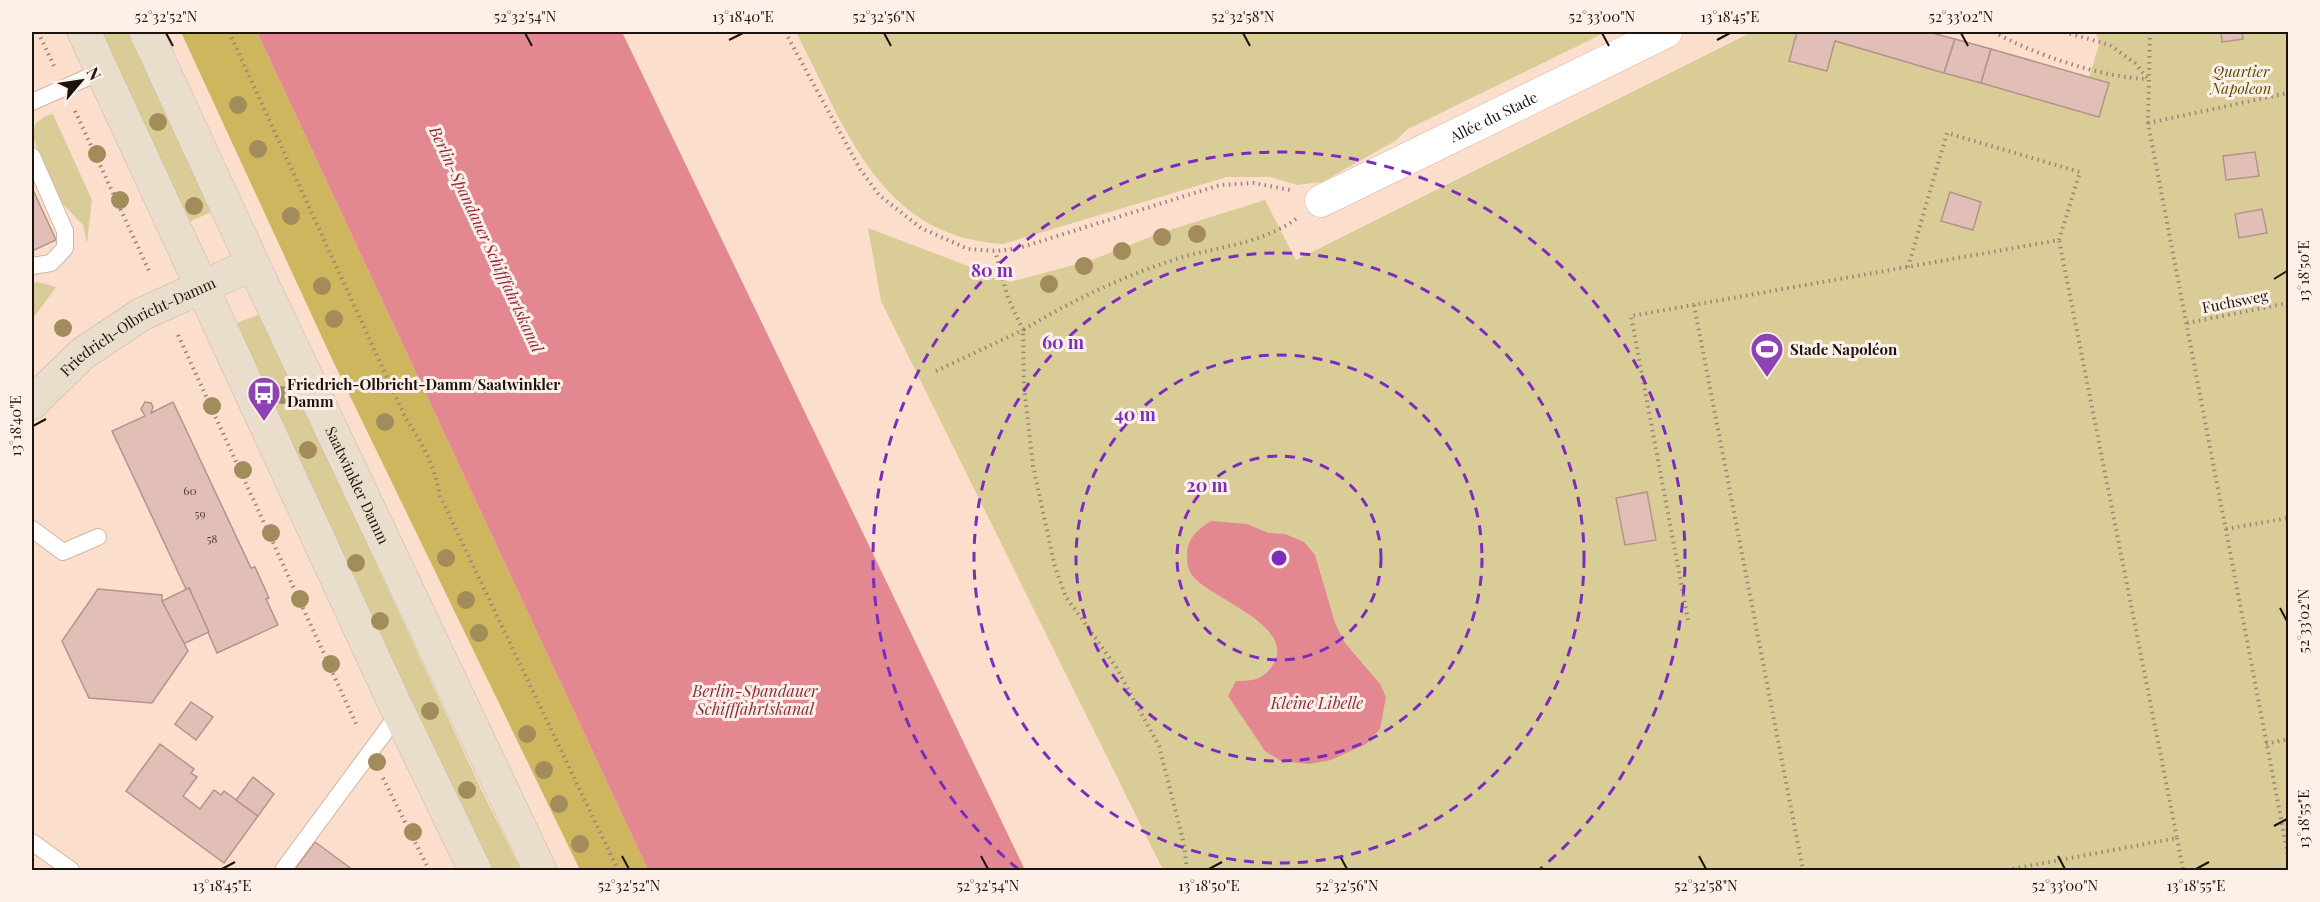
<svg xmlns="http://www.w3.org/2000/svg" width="2320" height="902" viewBox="0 0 2320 902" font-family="'Playfair Display',serif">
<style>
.green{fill:#dacc96}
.forest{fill:#ceb65f}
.water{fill:#e38891}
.building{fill:#e1bfb7;stroke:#b4938c;stroke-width:1.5}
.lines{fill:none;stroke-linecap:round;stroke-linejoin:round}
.lane-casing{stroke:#d1b4a3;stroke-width:18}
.street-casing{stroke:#d1b4a3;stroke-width:33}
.secondary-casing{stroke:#d1b4a3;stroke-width:34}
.path{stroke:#9a8578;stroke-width:4;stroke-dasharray:1.5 4.5;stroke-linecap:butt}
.lane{stroke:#fff;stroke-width:16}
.street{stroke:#fff;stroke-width:32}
.secondary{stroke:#e9ddcb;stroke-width:33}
.tree{fill:#a28c5c}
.ticks{fill:none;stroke:#1d130d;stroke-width:2}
.ring{fill:none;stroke:#7b2cbf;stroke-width:3;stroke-dasharray:10 8}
.labels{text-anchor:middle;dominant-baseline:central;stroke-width:6;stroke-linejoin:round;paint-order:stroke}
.number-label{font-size:12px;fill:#4e3e38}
.park-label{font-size:15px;font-style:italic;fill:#584800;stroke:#fcf0e8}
.street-label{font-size:15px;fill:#1d130d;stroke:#fcf0e8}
.poi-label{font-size:15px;font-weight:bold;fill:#1d130d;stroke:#fcf0e8;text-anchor:start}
.water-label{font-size:16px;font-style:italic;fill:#91273c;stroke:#fcf0e8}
.centre{fill:#7b2cbf;stroke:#fcf0e8;stroke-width:3}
.ring-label{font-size:18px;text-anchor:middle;font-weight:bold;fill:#7b2cbf;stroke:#fcf0e8;stroke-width:6;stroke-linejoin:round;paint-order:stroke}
.neatline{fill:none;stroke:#1d130d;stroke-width:2}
.ticks-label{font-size:15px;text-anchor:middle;fill:#1d130d}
</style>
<rect width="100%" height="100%" fill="#fcdecc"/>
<g class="green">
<path d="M102 32H130L211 212 189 222Z"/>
<path d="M796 32H1606L1408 129 1395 141 1322 182 1297 185 1271 177H1227L1003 244C878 237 845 125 796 32Z"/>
<path d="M1752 32H1928L2089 77 2100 42 2095 32H2288V870H1163L881 301 868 228 1010 282 1092 260 1160 233 1265 200 1296 260Z"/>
<path d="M53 114 92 200 87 243 83 225 59 200 33 138 35 124 45 116Z"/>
<path d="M38 282 56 287 32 320V283Z"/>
<path d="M260 314 481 789 521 870H492L234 324Z"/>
</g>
<path class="forest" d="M181 32H257L648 870H580L332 359Z"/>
<g class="water">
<path d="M257 32H622L1025 870H648Z"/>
<path d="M1211 521 1247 524 1269 533 1285 534 1304 542 1315 555 1335 623 1345 643 1380 684 1386 697 1380 729 1366 744 1331 760 1309 764 1281 761 1265 751 1228 696 1236 681C1252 681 1263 680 1272 666 1300 626 1208 598 1192 575 1187 568 1187 561 1187 553 1188 537 1199 529 1211 521Z"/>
</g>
<g class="building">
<path d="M1797 32H1928L1955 39 1944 73 1835 41 1827 71 1789 61Z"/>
<path d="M2221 32H2242L2243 39 2222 42Z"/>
<path d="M1955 39 1991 49 1981 83 1944 73Z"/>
<path d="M1991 49 2109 83 2099 117 1981 83Z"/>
<path d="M2255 152 2259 176 2226 180 2223 156Z"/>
<path d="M33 190 56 240 32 251V191Z"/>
<path d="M1950 192 1981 202 1973 230 1941 221Z"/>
<path d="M2262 209 2267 233 2239 238 2235 214Z"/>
<path d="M145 402 151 403 153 407 151 413 173 402 251 568 255 567 269 598 266 599 278 625 217 653 189 588 186 589 112 431 145 416 141 409Z"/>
<path d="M1647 492 1656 540 1625 545 1616 498Z"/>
<path d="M189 588 209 632 183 644 162 601Z"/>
<path d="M98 589 162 595V601L188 651 152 703 89 698 62 641Z"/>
<path d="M191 702 213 717 196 740 175 724Z"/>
<path d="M160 744 194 769 191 773 197 777 183 796 200 809 214 790 221 795 224 791 258 816 224 863 126 791Z"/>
<path d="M253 777 274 794 258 816 236 800Z"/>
<path d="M315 842 353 870H294Z"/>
</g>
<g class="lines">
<defs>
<g id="lane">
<path d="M32 102 102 71"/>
<path d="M32 156 65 231V248L51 263 32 266"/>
<path d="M32 529 63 552 98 537"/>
<path d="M32 842 71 870"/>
<path d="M283 870 399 713"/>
</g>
<g id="street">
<path id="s1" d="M1321 201 1666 32"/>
</g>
<g id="secondary">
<path d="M84 32 392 698 475 870"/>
<path id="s2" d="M146 32 253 264 540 870"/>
<path id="s3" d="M32 403 82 354 142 314 253 264"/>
</g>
</defs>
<use href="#lane" class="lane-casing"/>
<use href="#street" class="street-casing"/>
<use href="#secondary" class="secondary-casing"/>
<g class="path">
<path d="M38 32 54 66"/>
<path d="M229 32 406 419C422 442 435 467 440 496L618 870"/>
<path d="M785 32 860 169 879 195 921 228 968 249 997 251 1019 248 1220 185 1254 183 1290 190"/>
<path d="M1994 32C2032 54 2104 78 2147 79"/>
<path d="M2064 32 2110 45 2135 63 2147 78"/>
<path d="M2150 32 2148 123 2288 855"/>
<path d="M75 111 150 273"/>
<path d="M2148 123 2288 93"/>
<path d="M1694 305 1803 870"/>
<path d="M2187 323 2288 303"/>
<path d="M178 335 357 726"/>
<path d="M936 371 1023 330 1008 298 995 251"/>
<path d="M2226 529 2288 518"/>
<path d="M1688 620 1631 316 2059 240 2080 172 1947 133 1908 267"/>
<path d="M2266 744 2288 739"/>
<path d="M383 778 429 870"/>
<path d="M2177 838 2183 870"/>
<path d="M1187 870 1184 844 1159 746 1116 667 1066 597 1055 567 1033 466 1024 386 1023 330C1073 300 1127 274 1183 257 1223 246 1262 243 1296 219"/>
<path d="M2007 870 2177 838 2059 240"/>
</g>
<use href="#lane" class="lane"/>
<use href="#street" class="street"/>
<use href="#secondary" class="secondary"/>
</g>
<g class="tree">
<circle cx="238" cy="105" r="9"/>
<circle cx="158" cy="122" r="9"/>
<circle cx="258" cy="149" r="9"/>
<circle cx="97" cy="154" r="9"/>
<circle cx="120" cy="200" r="9"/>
<circle cx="194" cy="206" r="9"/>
<circle cx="291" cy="216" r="9"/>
<circle cx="1197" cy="234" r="9"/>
<circle cx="1162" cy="237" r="9"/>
<circle cx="1122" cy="251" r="9"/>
<circle cx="1084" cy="266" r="9"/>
<circle cx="1049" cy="284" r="9"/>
<circle cx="322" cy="286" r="9"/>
<circle cx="334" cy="319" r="9"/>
<circle cx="63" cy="328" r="9"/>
<circle cx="282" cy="395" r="9"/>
<circle cx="212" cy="406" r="9"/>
<circle cx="385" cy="422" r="9"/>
<circle cx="308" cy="450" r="9"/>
<circle cx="243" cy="470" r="9"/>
<circle cx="271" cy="533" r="9"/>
<circle cx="446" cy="558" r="9"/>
<circle cx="356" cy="563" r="9"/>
<circle cx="300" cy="599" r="9"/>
<circle cx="466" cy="600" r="9"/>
<circle cx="380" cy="621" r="9"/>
<circle cx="479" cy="633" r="9"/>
<circle cx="331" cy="664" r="9"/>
<circle cx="430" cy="711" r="9"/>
<circle cx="527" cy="734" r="9"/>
<circle cx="377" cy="762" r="9"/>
<circle cx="544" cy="770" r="9"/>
<circle cx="467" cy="790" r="9"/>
<circle cx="559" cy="804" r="9"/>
<circle cx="413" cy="832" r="9"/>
<circle cx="580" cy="844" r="9"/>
</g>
<path class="ticks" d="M166 33 173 46M525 33 532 46M884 33 891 46M1243 33 1250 46M1602 33 1609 46M1961 33 1968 46M729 40 743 33M1717 40 1730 33M2274 279 2287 271M33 426 46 419M2280 608 2287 621M2274 826 2287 819M622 856 629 869M981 856 988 869M1340 856 1347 869M1699 856 1706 869M2058 856 2065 869M222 869 235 862M1209 869 1222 862M2196 869 2209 862"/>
<g class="ring">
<circle cx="1279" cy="558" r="102"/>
<circle cx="1279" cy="558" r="203"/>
<circle cx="1279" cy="558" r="305"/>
<path d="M1018 869A406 406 0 1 1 1540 869"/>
</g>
<defs>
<symbol id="stadium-pin" viewBox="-11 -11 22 30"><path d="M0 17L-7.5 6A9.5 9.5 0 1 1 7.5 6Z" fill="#8e42b3" stroke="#fcf0e8"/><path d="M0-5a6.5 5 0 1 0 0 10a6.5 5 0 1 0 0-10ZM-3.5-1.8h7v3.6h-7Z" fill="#fff"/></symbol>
<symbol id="bus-pin" viewBox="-11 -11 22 30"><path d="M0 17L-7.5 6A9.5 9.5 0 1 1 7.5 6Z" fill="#8e42b3" stroke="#fcf0e8"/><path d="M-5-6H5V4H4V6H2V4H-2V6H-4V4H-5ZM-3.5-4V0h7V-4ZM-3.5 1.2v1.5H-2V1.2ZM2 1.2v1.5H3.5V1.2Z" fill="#fff"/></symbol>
</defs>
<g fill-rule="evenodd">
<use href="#stadium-pin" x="1748" y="330" width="38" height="52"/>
<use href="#bus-pin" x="245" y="374" width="38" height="52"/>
</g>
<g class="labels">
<g class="number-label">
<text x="190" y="490">60</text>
<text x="200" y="513">59</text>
<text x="212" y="538">58</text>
</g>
<g class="park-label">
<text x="2241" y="71">Quartier<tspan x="2241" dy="17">Napoleon</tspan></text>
</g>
<g class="street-label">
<text stroke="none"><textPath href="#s1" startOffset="192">Allée du Stade</textPath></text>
<text transform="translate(2235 301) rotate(-11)">Fuchsweg</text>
<text stroke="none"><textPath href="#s3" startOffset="132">Friedrich-Olbricht-Damm</textPath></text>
<text stroke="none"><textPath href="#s2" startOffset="500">Saatwinkler Damm</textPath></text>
</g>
<g class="poi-label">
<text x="1790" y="349">Stade Napoléon</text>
<text x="287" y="384">Friedrich-Olbricht-Damm/Saatwinkler<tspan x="287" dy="17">Damm</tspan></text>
</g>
<g class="water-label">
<text transform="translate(487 239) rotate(65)">Berlin-Spandauer Schifffahrtskanal</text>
<text x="755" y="690">Berlin-Spandauer<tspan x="755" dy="18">Schifffahrtskanal</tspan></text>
<text x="1317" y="702">Kleine Libelle</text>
</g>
</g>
<circle cx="1279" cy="558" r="9" class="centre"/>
<g class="ring-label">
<text x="992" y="277">80 m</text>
<text x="1063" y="349">60 m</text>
<text x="1135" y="421">40 m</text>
<text x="1207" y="492">20 m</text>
</g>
<rect width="2320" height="902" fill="none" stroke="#fcf0e8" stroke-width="66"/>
<g transform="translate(81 81) rotate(61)" stroke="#fcf0e8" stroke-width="4.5" paint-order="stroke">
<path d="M0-4.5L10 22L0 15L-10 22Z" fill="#1d130d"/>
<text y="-9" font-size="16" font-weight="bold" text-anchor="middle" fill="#1d130d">N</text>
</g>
<rect x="33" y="33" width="2254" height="836" class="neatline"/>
<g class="ticks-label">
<text x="166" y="22">52°32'52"N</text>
<text x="525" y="22">52°32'54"N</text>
<text x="743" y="22">13°18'40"E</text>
<text x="884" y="22">52°32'56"N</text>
<text x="1243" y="22">52°32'58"N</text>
<text x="1602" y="22">52°33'00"N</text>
<text x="1730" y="22">13°18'45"E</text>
<text x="1961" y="22">52°33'02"N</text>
<text transform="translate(2304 271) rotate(-90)" y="5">13°18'50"E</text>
<text transform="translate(16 426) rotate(-90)" y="5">13°18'40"E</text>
<text transform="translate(2304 621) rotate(-90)" y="5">52°33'02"N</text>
<text transform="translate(2304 819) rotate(-90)" y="5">13°18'55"E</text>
<text x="222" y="891">13°18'45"E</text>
<text x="629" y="891">52°32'52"N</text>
<text x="988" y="891">52°32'54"N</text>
<text x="1209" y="891">13°18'50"E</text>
<text x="1347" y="891">52°32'56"N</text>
<text x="1706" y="891">52°32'58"N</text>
<text x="2065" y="891">52°33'00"N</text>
<text x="2196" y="891">13°18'55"E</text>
</g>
</svg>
